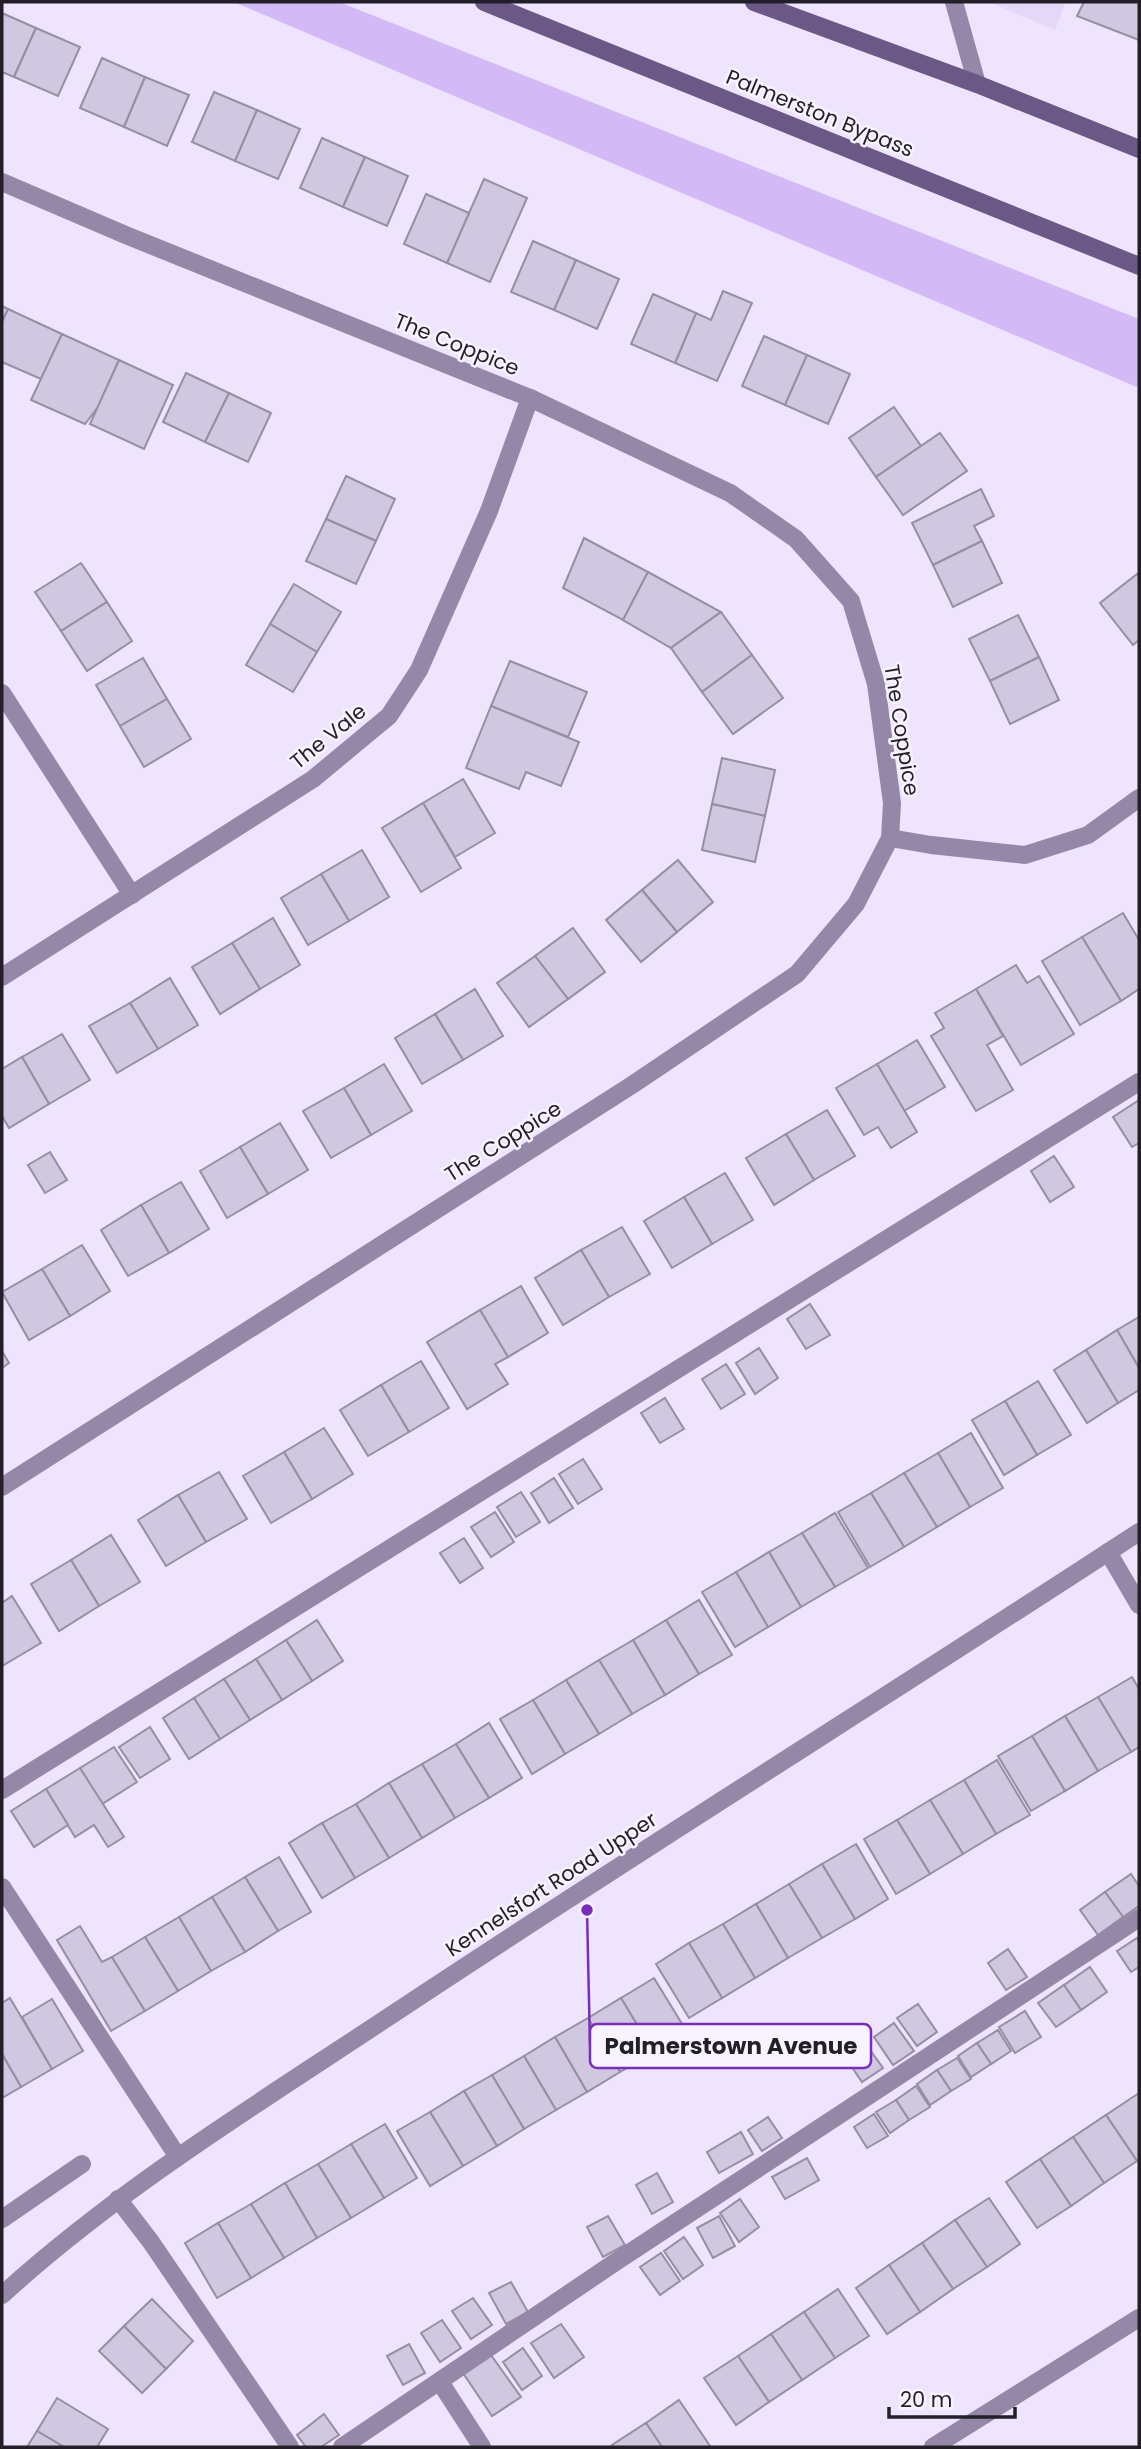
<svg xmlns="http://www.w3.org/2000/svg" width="1141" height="2449" viewBox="0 0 1141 2449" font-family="Poppins,sans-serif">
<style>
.built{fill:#e4d8f8}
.green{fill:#d3baf7}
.building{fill:#d0c7e0;stroke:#978ea5;stroke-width:2}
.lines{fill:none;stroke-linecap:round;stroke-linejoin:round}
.service{stroke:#9487a8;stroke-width:18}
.minor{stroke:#9487a8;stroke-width:18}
.tertiary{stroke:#9487a8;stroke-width:18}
.secondary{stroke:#6c5886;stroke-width:18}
.labels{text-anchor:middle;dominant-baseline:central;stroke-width:5;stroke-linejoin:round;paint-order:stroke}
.street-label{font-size:21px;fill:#221f28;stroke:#f8f4ff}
.leader{fill:none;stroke:#7b2cbf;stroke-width:2.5}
.callout-dot{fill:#7b2cbf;stroke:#f8f4ff;stroke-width:2.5}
.callout{fill:#f8f4ff;stroke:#7b2cbf;stroke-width:2.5}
.callout-label{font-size:23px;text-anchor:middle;font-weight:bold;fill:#221f28}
</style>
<rect width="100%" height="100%" fill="#eee4fe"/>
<path class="built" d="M989 2H1066L1055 30Z"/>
<path class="green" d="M234 2H339L1139 319V388Z"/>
<g class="building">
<path d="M1084 2H1139V40L1077 16Z"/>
<path d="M2 13 36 28 14 77 2 72Z"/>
<path d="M36 28 80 47 58 96 14 77Z"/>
<path d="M102 58 145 77 124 127 80 108Z"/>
<path d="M145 77 189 95 167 146 124 127Z"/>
<path d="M214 92 257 110 235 161 192 142Z"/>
<path d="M257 110 300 129 278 179 235 161Z"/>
<path d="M322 138 365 157 343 207 300 188Z"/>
<path d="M365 157 408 176 387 226 343 207Z"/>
<path d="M484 179 527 198 490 282 447 263Z"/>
<path d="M426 194 469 213 447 263 404 244Z"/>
<path d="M533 241 576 260 554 310 511 292Z"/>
<path d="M576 260 619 279 597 329 554 310Z"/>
<path d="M723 291 752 303 717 381 675 363 696 313 711 320Z"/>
<path d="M653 294 696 313 675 363 631 344Z"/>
<path d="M2 306 8 309 2 322Z"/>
<path d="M8 309 62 334 41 379 2 362V322Z"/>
<path d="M62 334 119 360 98 407 85 424 31 400Z"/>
<path d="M764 336 807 355 785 405 742 386Z"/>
<path d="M807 355 850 374 828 424 785 405Z"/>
<path d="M119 360 173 385 144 449 90 424Z"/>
<path d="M186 373 229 393 205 442 163 422Z"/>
<path d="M229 393 271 413 248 462 205 442Z"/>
<path d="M894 407 921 446 876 477 849 438Z"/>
<path d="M940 433 967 471 903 515 876 477Z"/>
<path d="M346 476 395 499 376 541 326 519Z"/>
<path d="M981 489 994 516 974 526 982 541 933 565 912 523Z"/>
<path d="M326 519 376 541 356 584 306 561Z"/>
<path d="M584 538 648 572 623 620 563 588Z"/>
<path d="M982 541 1002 583 953 607 933 565Z"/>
<path d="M81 563 107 602 61 631 35 592Z"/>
<path d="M648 572 721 612 671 648 623 620Z"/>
<path d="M1137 574 1139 577V640L1133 645 1100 603Z"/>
<path d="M294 584 341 612 317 652 270 624Z"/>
<path d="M107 602 132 641 87 671 61 631Z"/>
<path d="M721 612 752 655 702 692 671 648Z"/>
<path d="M1018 615 1039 657 990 681 969 639Z"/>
<path d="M270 624 317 652 293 692 246 665Z"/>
<path d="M752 655 783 698 733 734 702 692Z"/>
<path d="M1039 657 1059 700 1010 724 990 681Z"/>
<path d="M143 658 167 699 120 726 96 685Z"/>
<path d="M510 661 587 692 568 737 491 706Z"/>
<path d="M167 699 191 739 144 767 120 726Z"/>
<path d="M491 706 579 742 561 786 526 772 519 789 466 768Z"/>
<path d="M722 758 775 770 765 816 712 804Z"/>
<path d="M463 779 495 833 455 857 423 803Z"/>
<path d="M423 803 461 868 421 892 382 828Z"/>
<path d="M712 804 765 816 755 862 702 850Z"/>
<path d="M362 850 389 897 349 921 321 874Z"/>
<path d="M678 860 713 902 677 932 642 890Z"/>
<path d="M321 874 349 921 308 945 281 898Z"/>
<path d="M642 890 677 932 641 962 606 920Z"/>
<path d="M1123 913 1139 940V989L1121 1001 1082 937Z"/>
<path d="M273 918 300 965 260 989 232 943Z"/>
<path d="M573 928 605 972 568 999 535 956Z"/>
<path d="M1082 937 1121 1001 1080 1025 1042 961Z"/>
<path d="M232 943 260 989 220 1014 192 967Z"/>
<path d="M535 956 568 999 529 1027 497 983Z"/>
<path d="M1016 965 1027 983 1039 976 1074 1034 1021 1065 976 989Z"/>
<path d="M170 978 198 1025 158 1049 130 1003Z"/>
<path d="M475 989 503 1036 463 1060 435 1014Z"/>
<path d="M976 989 1003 1036 987 1045 1013 1090 976 1111 931 1036 944 1028 935 1013Z"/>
<path d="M130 1003 158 1049 117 1073 89 1026Z"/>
<path d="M435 1014 463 1060 422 1084 395 1038Z"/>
<path d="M62 1034 90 1080 49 1104 22 1057Z"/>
<path d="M917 1040 945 1087 904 1111 877 1064Z"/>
<path d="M22 1057 49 1104 9 1128 2 1116V1069Z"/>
<path d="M384 1064 412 1111 371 1135 344 1088Z"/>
<path d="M877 1064 917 1132 891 1148 878 1127 864 1135 836 1088Z"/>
<path d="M344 1088 371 1135 331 1158 303 1111Z"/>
<path d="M1139 1100V1143L1132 1147 1113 1117Z"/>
<path d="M827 1110 855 1156 814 1180 786 1134Z"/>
<path d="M280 1123 308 1170 268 1194 240 1147Z"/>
<path d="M786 1134 814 1180 774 1205 746 1158Z"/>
<path d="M240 1147 268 1194 227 1218 200 1171Z"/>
<path d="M50 1152 67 1180 45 1193 28 1165Z"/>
<path d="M1054 1156 1074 1187 1050 1202 1031 1171Z"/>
<path d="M725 1173 753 1220 712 1244 684 1197Z"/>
<path d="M181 1182 209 1229 169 1253 141 1205Z"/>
<path d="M684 1197 712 1244 672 1268 644 1221Z"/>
<path d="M141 1205 169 1253 128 1276 101 1230Z"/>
<path d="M622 1227 650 1274 609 1297 581 1250Z"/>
<path d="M82 1245 110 1291 70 1316 42 1269Z"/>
<path d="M581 1250 609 1297 563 1325 535 1278Z"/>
<path d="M42 1269 70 1316 29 1340 2 1292Z"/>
<path d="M521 1286 548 1333 508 1357 480 1310Z"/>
<path d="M810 1304 830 1335 806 1349 787 1319Z"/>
<path d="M480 1310 508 1357 495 1364 508 1384 467 1409 427 1342Z"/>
<path d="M1139 1317V1368L1117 1330Z"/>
<path d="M1117 1330 1139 1368V1390L1118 1403 1086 1350Z"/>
<path d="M759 1348 778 1378 755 1394 736 1363Z"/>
<path d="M1086 1350 1118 1403 1087 1423 1054 1370Z"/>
<path d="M2 1351 9 1363 2 1368Z"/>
<path d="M421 1361 449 1408 409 1432 381 1385Z"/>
<path d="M726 1364 745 1394 721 1409 702 1379Z"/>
<path d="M1038 1381 1071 1435 1037 1455 1005 1401Z"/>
<path d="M381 1385 409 1432 368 1456 340 1410Z"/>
<path d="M665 1398 684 1429 660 1443 641 1413Z"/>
<path d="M1005 1401 1037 1455 1004 1475 972 1420Z"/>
<path d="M324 1428 353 1474 312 1499 284 1452Z"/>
<path d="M971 1433 1003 1488 970 1507 938 1453Z"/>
<path d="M284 1452 312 1499 271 1523 243 1476Z"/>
<path d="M938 1453 970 1507 937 1527 904 1473Z"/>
<path d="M583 1459 602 1489 578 1504 559 1474Z"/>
<path d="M219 1472 247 1519 206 1542 178 1495Z"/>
<path d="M904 1473 937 1527 904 1547 871 1493Z"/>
<path d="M554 1478 573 1508 549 1523 531 1493Z"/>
<path d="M521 1492 540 1522 516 1537 497 1507Z"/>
<path d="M871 1493 904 1547 870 1567 838 1512Z"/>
<path d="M178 1495 206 1542 166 1566 138 1520Z"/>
<path d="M495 1512 514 1542 491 1557 471 1527Z"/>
<path d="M835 1513 868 1568 835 1587 802 1533Z"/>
<path d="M802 1533 835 1587 801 1607 769 1552Z"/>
<path d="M111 1535 140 1582 99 1606 71 1560Z"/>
<path d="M464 1538 483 1568 460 1583 440 1553Z"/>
<path d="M769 1552 801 1607 768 1627 736 1572Z"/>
<path d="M71 1560 99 1606 59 1631 31 1584Z"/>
<path d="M736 1572 768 1627 735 1647 702 1592Z"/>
<path d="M12 1596 41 1643 2 1666V1603Z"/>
<path d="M699 1600 732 1655 699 1674 666 1620Z"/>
<path d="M317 1620 343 1661 312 1681 286 1640Z"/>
<path d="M666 1620 699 1674 665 1695 633 1640Z"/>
<path d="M286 1640 312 1681 282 1700 256 1659Z"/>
<path d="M633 1640 665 1695 632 1714 599 1660Z"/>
<path d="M256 1659 282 1700 250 1720 224 1679Z"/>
<path d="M599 1660 632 1714 599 1734 566 1680Z"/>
<path d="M1132 1677 1139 1689V1747L1131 1752 1098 1697Z"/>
<path d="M224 1679 250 1720 220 1739 194 1698Z"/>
<path d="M566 1680 599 1734 565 1754 533 1700Z"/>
<path d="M1098 1697 1131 1752 1098 1771 1065 1716Z"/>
<path d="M194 1698 220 1739 189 1759 163 1718Z"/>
<path d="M533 1700 565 1754 532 1774 500 1719Z"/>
<path d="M1065 1716 1098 1771 1065 1791 1032 1736Z"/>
<path d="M489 1723 522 1778 489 1798 456 1744Z"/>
<path d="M150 1727 170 1759 140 1778 119 1747Z"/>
<path d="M1032 1736 1065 1791 1031 1811 998 1756Z"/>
<path d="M456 1744 489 1798 455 1818 422 1764Z"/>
<path d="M114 1747 137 1782 102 1804 80 1768Z"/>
<path d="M997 1760 1030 1815 996 1834 964 1780Z"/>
<path d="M422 1764 455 1818 422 1838 389 1783Z"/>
<path d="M80 1768 124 1837 108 1847 94 1825 75 1837 46 1789Z"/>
<path d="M964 1780 996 1834 963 1854 930 1800Z"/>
<path d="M389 1783 422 1838 389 1858 356 1804Z"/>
<path d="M46 1789 68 1825 34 1847 11 1811Z"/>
<path d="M930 1800 963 1854 930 1874 897 1820Z"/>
<path d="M356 1804 389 1858 355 1878 322 1823Z"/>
<path d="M897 1820 930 1874 896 1894 864 1839Z"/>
<path d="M322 1823 355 1878 322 1898 289 1843Z"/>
<path d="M856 1844 888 1899 855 1919 822 1864Z"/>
<path d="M279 1857 311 1912 278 1931 245 1877Z"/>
<path d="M822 1864 855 1919 822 1938 789 1884Z"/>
<path d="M1131 1874 1139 1886V1906L1123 1917 1105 1892Z"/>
<path d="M245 1877 278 1931 245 1952 212 1897Z"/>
<path d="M789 1884 822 1938 788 1958 756 1904Z"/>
<path d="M1105 1892 1123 1917 1098 1935 1080 1910Z"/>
<path d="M212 1897 245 1952 211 1971 179 1917Z"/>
<path d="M756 1904 788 1958 755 1978 723 1924Z"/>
<path d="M179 1917 211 1971 178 1991 145 1937Z"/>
<path d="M723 1924 755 1978 722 1998 689 1943Z"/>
<path d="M80 1926 102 1962 112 1957 145 2011 111 2031 57 1940Z"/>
<path d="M145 1937 178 1991 145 2011 112 1957Z"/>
<path d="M1137 1938 1139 1942V1967L1131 1972 1117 1951Z"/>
<path d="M689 1943 722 1998 689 2018 656 1964Z"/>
<path d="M1008 1949 1027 1977 1006 1990 988 1963Z"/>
<path d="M1090 1967 1107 1992 1081 2010 1064 1985Z"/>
<path d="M654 1978 687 2032 654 2053 621 1998Z"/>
<path d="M1064 1985 1081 2010 1056 2027 1038 2003Z"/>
<path d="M10 1998 52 2069 21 2087 2 2054V2003Z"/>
<path d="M621 1998 654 2053 620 2072 588 2018Z"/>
<path d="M52 1999 83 2051 52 2069 22 2017Z"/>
<path d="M918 2004 937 2032 917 2046 897 2018Z"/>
<path d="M1025 2011 1041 2037 1015 2053 999 2027Z"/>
<path d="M588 2018 620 2072 587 2092 555 2037Z"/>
<path d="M894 2023 914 2051 893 2065 874 2037Z"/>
<path d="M998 2030 1011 2051 991 2064 977 2043Z"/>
<path d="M555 2037 587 2092 556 2110 524 2056Z"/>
<path d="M863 2040 883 2068 862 2082 843 2054Z"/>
<path d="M977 2043 991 2064 971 2077 958 2056Z"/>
<path d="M2 2054 21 2087 2 2098Z"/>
<path d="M524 2056 556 2110 524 2129 492 2075Z"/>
<path d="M957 2058 971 2079 951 2091 937 2070Z"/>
<path d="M937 2070 951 2091 930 2105 917 2084Z"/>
<path d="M492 2075 524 2129 497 2146 464 2091Z"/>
<path d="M916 2086 930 2107 909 2120 896 2100Z"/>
<path d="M464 2091 497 2146 463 2166 430 2112Z"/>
<path d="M1139 2093V2160L1137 2161 1106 2115Z"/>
<path d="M896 2100 909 2120 890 2133 876 2112Z"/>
<path d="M430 2112 463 2166 430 2186 397 2131Z"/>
<path d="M874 2114 888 2136 867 2148 854 2127Z"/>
<path d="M1106 2115 1137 2161 1104 2183 1073 2137Z"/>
<path d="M768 2117 782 2138 762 2151 748 2130Z"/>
<path d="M385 2124 417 2178 384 2198 351 2144Z"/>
<path d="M741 2132 753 2154 719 2173 707 2152Z"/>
<path d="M1073 2137 1104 2183 1071 2206 1040 2159Z"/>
<path d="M351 2144 384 2198 351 2218 318 2164Z"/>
<path d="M807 2158 819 2180 785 2199 772 2177Z"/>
<path d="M1040 2159 1071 2206 1037 2228 1006 2182Z"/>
<path d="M318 2164 351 2218 317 2238 285 2183Z"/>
<path d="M657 2173 673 2202 652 2214 636 2185Z"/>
<path d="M285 2183 317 2238 284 2258 251 2204Z"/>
<path d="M989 2198 1020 2244 987 2267 955 2220Z"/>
<path d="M740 2199 759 2227 739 2242 720 2213Z"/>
<path d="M251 2204 284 2258 251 2278 218 2223Z"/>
<path d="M608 2216 625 2245 603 2257 587 2227Z"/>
<path d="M719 2216 735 2246 713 2258 697 2228Z"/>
<path d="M955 2220 987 2267 953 2289 922 2243Z"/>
<path d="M218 2223 251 2278 217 2298 185 2243Z"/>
<path d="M684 2237 703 2265 683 2279 664 2251Z"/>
<path d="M922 2243 953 2289 920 2312 889 2265Z"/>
<path d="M661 2253 680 2281 660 2295 640 2267Z"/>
<path d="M889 2265 920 2312 887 2334 856 2288Z"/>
<path d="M511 2282 528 2312 506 2324 489 2293Z"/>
<path d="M838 2289 869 2336 835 2358 804 2312Z"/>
<path d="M473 2298 492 2325 471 2339 452 2311Z"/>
<path d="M152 2299 193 2341 166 2369 124 2326Z"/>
<path d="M804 2312 835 2358 802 2380 771 2334Z"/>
<path d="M442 2320 461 2348 440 2362 421 2333Z"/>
<path d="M561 2324 584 2357 554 2378 531 2343Z"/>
<path d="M124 2326 166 2369 142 2393 99 2351Z"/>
<path d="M771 2334 802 2380 769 2402 738 2356Z"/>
<path d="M409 2344 425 2373 403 2385 387 2356Z"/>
<path d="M523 2348 542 2376 522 2390 503 2362Z"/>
<path d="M491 2355 521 2397 492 2416 463 2373Z"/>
<path d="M738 2356 769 2402 736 2425 704 2378Z"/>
<path d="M57 2398 108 2429 97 2447H64L37 2431Z"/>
<path d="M679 2400 710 2446 709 2447H662L646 2423Z"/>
<path d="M324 2414 339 2435 321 2447H306L297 2435Z"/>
<path d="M646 2423 662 2447H614L612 2445Z"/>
<path d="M37 2431 64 2447H27Z"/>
</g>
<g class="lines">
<g class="service">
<path d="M954 2 977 84"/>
<path d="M2 1790 1139 1082"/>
<path d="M2 1887 178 2157"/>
<path d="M118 2199 151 2242 290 2447"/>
<path d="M440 2382 482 2447"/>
<path d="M342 2447 617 2261 1139 1918"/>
</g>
<g class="minor">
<path d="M2 182 128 236 530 398 730 493 796 539 851 601 876 684 892 803 890 838 856 904 797 974 632 1085 2 1487"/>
<path d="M2 693 132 895"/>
<path d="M890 838 931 845 1025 855 1088 835 1139 798"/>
<path d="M2 977 313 779 389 716 419 670 489 511 530 398"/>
<path d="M1108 1552 1139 1605"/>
<path d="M2 2219 82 2164"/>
<path d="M933 2447 1139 2318"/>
</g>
<path class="tertiary" d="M2 2295C121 2187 259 2103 393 2014 640 1850 891 1694 1139 1532"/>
<g class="secondary">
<path d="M484 2 1139 266"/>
<path d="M754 2 977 84 1139 149"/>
</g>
</g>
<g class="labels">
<g class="street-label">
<text transform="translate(820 113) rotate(22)">Palmerston Bypass</text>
<text transform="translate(457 344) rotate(22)">The Coppice</text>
<text transform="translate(902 730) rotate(81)">The Coppice</text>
<text transform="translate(328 736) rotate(-39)">The Vale</text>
<text transform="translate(503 1141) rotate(-32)">The Coppice</text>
<text transform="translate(551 1884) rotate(-33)">Kennelsfort Road Upper</text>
</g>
</g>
<path class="leader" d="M587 1910L590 2046"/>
<circle class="callout-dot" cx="587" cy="1910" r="7"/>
<rect class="callout" x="590" y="2024" width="281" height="44" rx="7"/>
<g class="callout-label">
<text x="731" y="2054">Palmerstown Avenue</text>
</g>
<rect width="1141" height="2449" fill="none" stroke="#221f28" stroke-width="7"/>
<path d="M889 2407v10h126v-10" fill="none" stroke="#221f28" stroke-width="3.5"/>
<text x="900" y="2407" font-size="21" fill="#221f28" stroke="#f8f4ff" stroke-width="5" paint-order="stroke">20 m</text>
</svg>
